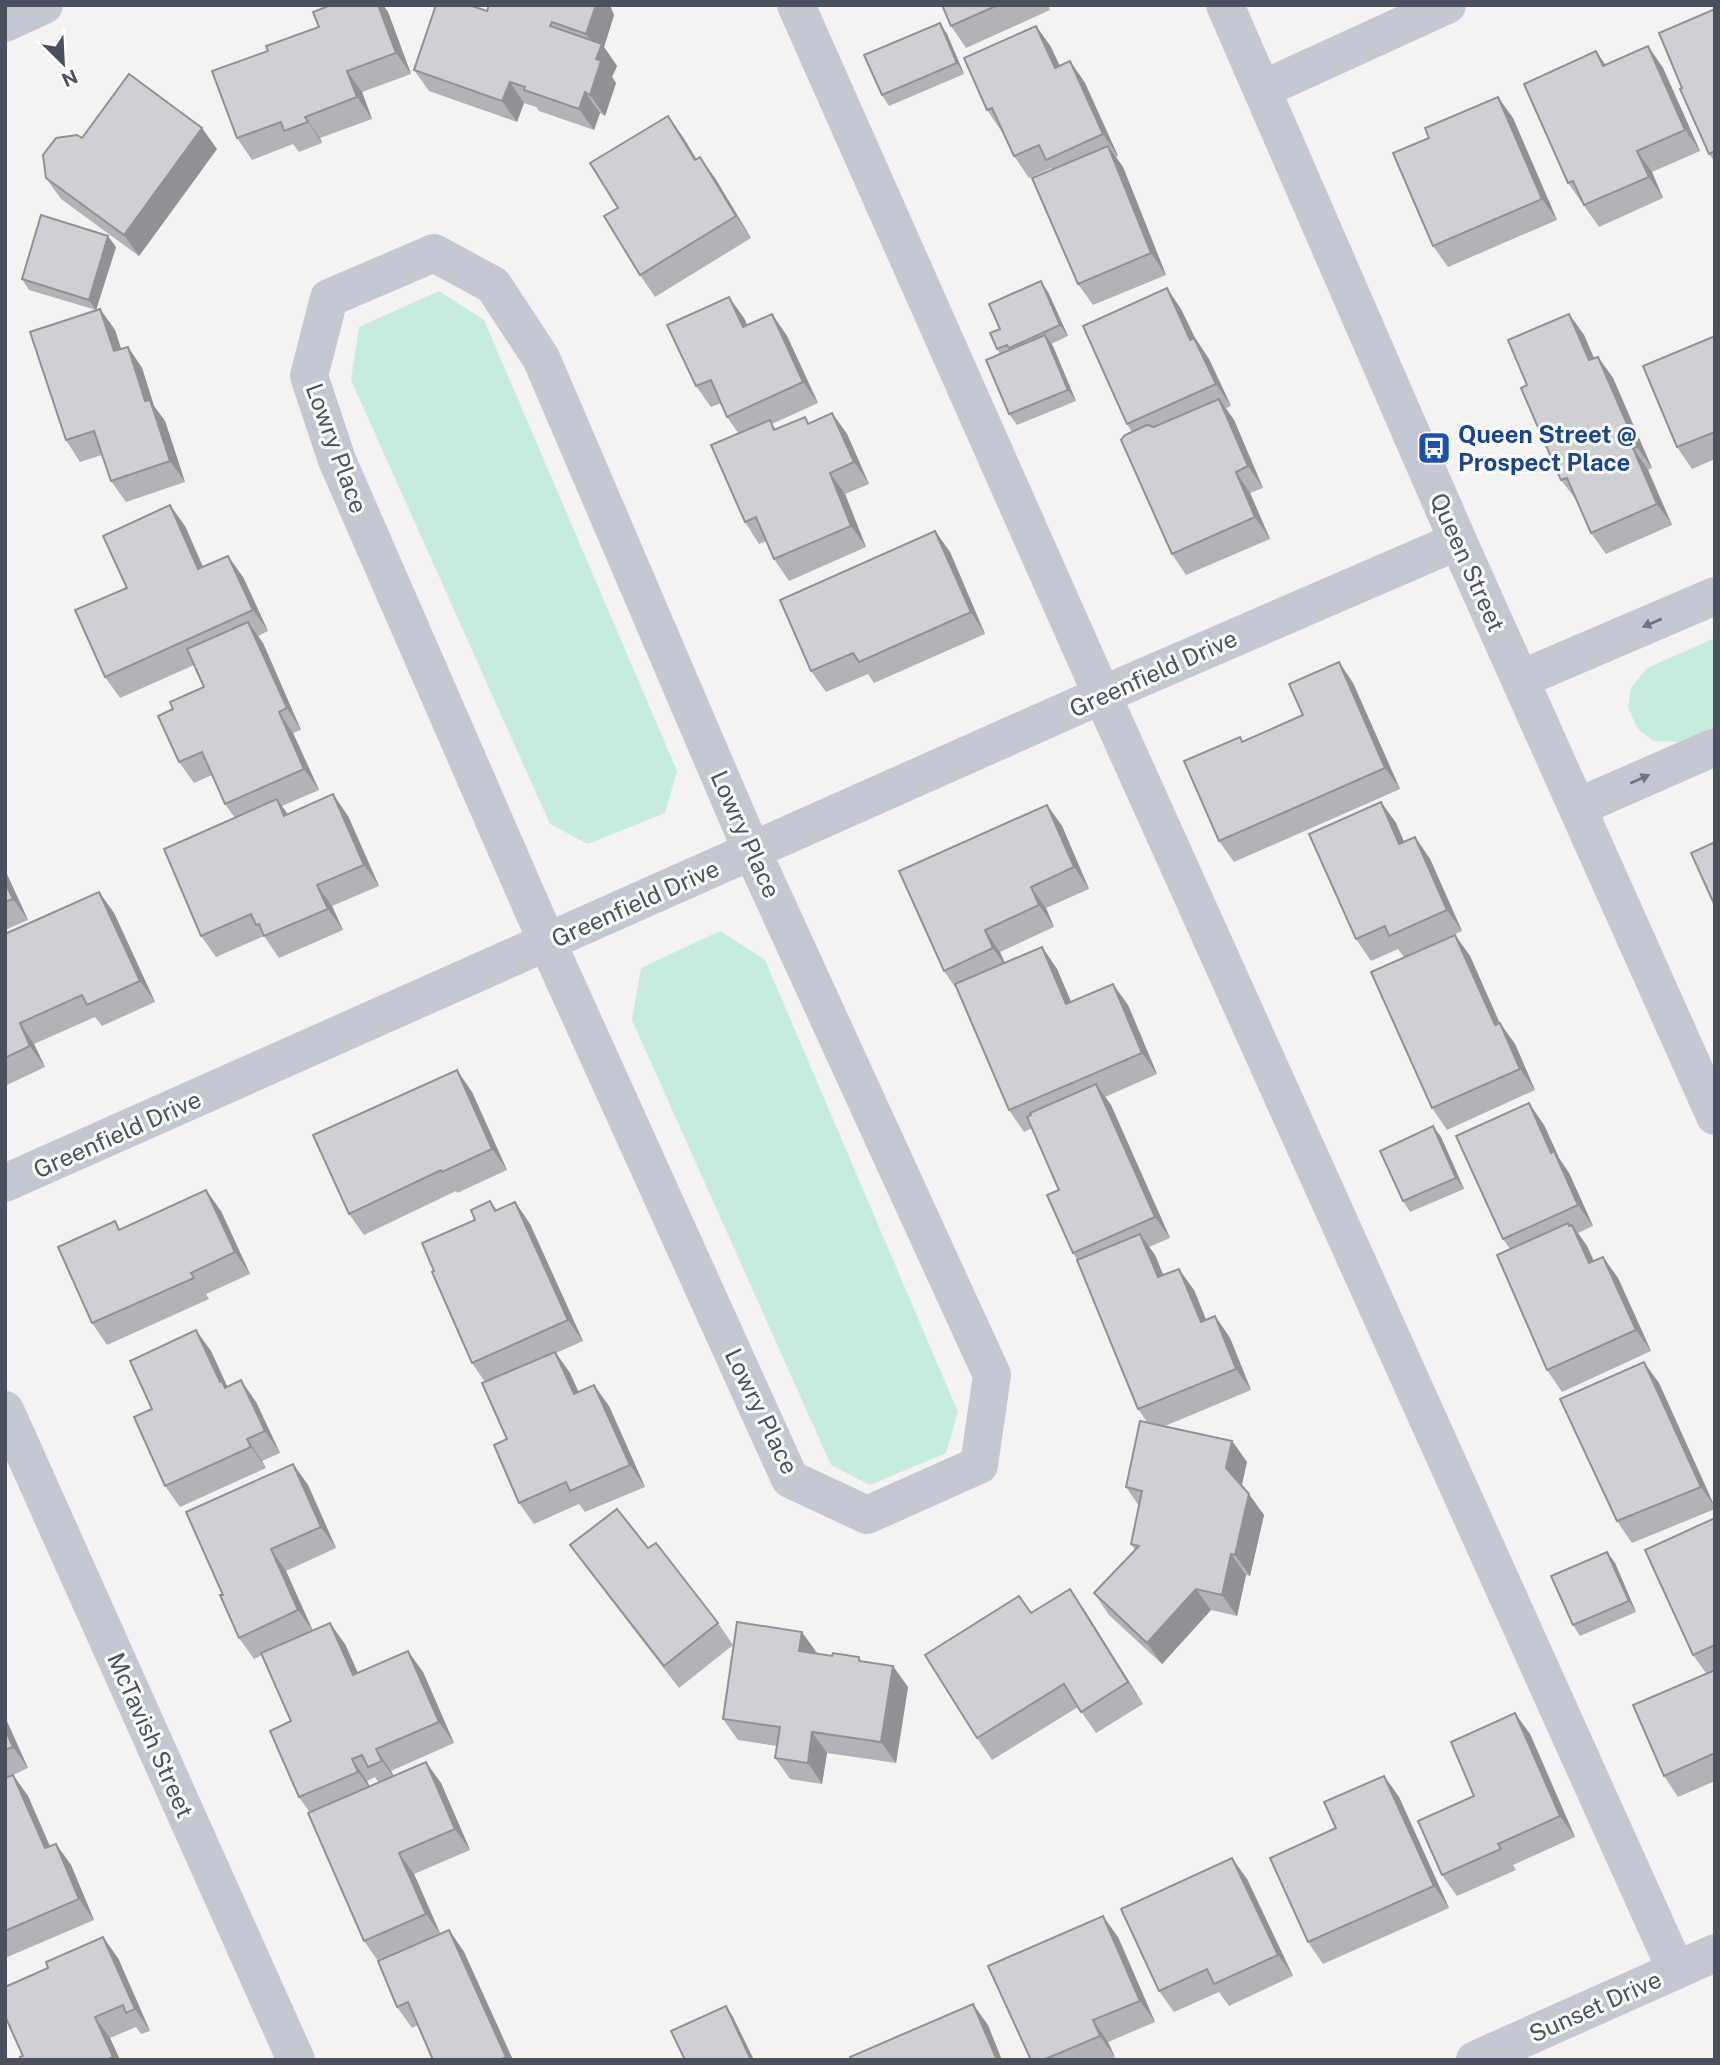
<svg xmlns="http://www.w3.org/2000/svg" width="1720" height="2065" viewBox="0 0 1720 2065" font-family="'Public Sans',sans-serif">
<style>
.green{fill:#c6ecde}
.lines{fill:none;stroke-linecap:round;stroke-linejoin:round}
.minor{stroke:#c4c8d2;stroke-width:38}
.wall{fill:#b2b3b8;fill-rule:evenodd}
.shaded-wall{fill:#919296}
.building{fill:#cfd0d6;stroke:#919296;stroke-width:2}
.oneway{fill:#6f7481}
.labels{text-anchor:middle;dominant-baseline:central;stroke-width:6;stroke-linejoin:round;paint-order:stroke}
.transit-label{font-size:24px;font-weight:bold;fill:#164399;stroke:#fff;text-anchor:start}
.street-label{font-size:24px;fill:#4b505e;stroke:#fff}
</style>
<rect width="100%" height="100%" fill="#f4f2f2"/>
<g class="green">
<path d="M439 291 484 320 677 771 665 813 588 844 550 824 351 380 359 327Z"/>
<path d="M1715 638V726L1680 742 1653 741 1638 729 1628 708 1631 688 1647 668Z"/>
<path d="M720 931 765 960 958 1412 946 1453 870 1485 831 1465 632 1020 641 968Z"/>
</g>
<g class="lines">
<g class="minor">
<path d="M796 5 1102 695 1676 1970"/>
<path d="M1225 5 1458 541 1715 1116"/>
<path d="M5 23 44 5"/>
<path d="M1263 89 1447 5"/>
<path d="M434 253 493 285 541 358 752 851 992 1375 979 1465 867 1515 790 1479 547 942 337 460 309 376 329 298Z"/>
<path d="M1521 679 1715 596"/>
<path d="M1578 807 1715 747"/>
<path d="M5 1183 1102 695 1458 541"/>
<path d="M5 1410 296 2060"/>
<path d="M1475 2060 1715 1953"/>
</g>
</g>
<g class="wall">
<path d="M331 5H383L388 12 411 74 362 92 372 119 320 138 322 143 299 152 293 144 252 160 237 138 268 51 319 27Z"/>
<path d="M942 5H1048L1050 10 966 48 951 26Z"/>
<path d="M1715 9V162L1709 154 1682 88Z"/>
<path d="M487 11 614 15 604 47 617 66 612 77 616 83 605 116 600 113 594 130 539 111 536 107 524 103 517 122 429 91 414 70Z"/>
<path d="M1036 26 1051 47 1060 66 1070 61 1085 83 1118 156 1116 157 1123 167 1166 275 1093 305 1078 284 1053 170 1051 168 1029 178 1014 156 1002 132 987 110Z"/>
<path d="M947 34 964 74 889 106 882 95Z"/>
<path d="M1648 46 1663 68 1700 151 1652 172 1663 198 1599 227 1568 183 1606 65Z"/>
<path d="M668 116 696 159 715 178 751 238 655 297 640 275Z"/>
<path d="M1513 118 1557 220 1448 267 1433 246 1429 138Z"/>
<path d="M82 138 217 149 139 256 61 199 46 178Z"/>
<path d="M116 247 96 310 100 309 115 330 121 349 128 347 142 368 154 406 165 421 185 482 126 502 111 481 102 455 80 462 66 440 96 310 29 290 22 279Z"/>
<path d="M1048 292 1068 336 1051 344 1076 401 1017 425 1009 414 1000 354 997 349Z"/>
<path d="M1181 309 1195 338 1209 359 1231 406 1226 408 1234 420 1263 488 1250 493 1270 539 1186 575 1172 554 1132 432 1127 424Z"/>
<path d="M772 314 787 336 818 403 772 424 776 430 810 423 832 413 847 434 869 484 845 494 866 547 789 581 774 559 766 541 759 544 745 522 739 434 727 417 721 403 711 407 696 386 744 318 747 326Z"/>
<path d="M1569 314 1584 335 1594 358 1598 357 1613 378 1652 468 1648 470 1672 525 1606 554 1591 533 1577 501 1561 480 1527 385Z"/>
<path d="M1715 336V459L1692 469 1677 447Z"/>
<path d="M185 526 203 567 243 577 268 631 258 636 263 643 301 730 293 733 319 790 282 806 288 814 348 816 379 886 332 906 343 930 279 958 264 936 216 957 201 936 235 818 225 804 212 775 194 783 179 762 173 709 204 687 194 665 120 698 105 677 127 588Z"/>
<path d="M935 531 950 552 985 634 874 683 868 674 826 692 811 671Z"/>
<path d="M1339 662 1353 683 1400 789 1234 862 1219 841 1243 742 1303 715Z"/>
<path d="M1381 802 1396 823 1404 842 1415 837 1430 859 1462 931 1404 957 1398 949 1371 961 1356 939Z"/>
<path d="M1047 805 1062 826 1089 889 1046 908 1054 927 1000 952 1005 963 1042 947 1057 969 1071 1002 1128 1005 1157 1074 1105 1097 1111 1105 1170 1238 1149 1247 1155 1255 1163 1275 1194 1290 1206 1320 1215 1316 1230 1338 1251 1390 1165 1426 1232 1441 1247 1462 1241 1485 1264 1515 1250 1576 1246 1575 1237 1616 1211 1610 1162 1664 1109 1615 1094 1593 1135 1550 1131 1544 1139 1506 1126 1487 1147 1422 1138 1409 1077 1260 1073 1253 1059 1190 1032 1128 1024 1132 1009 1110 957 990 944 971Z"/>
<path d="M5 870 28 920 5 930Z"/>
<path d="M99 892 114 913 155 1002 102 1026 95 1017 34 1044 45 1067 5 1086V934Z"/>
<path d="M1455 935 1470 956 1499 1023 1515 1044 1535 1090 1447 1130 1432 1108Z"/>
<path d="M472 1092 507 1170 457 1193 456 1191 364 1235 349 1214Z"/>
<path d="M1544 1125 1559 1158 1569 1173 1593 1226 1578 1233 1587 1246 1594 1261 1603 1257 1618 1278 1651 1351 1562 1392 1547 1370 1510 1249 1503 1239Z"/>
<path d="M1441 1137 1464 1189 1410 1212 1403 1201Z"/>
<path d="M490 1201 497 1210 515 1202 530 1224 583 1341 556 1353 570 1373 578 1392 609 1406 645 1487 585 1512 579 1504 534 1524 519 1503 507 1439 485 1382 472 1363 434 1271Z"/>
<path d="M221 1211 250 1274 206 1294 209 1299 107 1345 92 1323 121 1229Z"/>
<path d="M211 1351 227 1387 256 1402 280 1453 262 1461 266 1468 180 1507 165 1486 152 1409Z"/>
<path d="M1659 1383 1715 1509 1632 1543 1617 1521Z"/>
<path d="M293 1464 308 1485 336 1548 286 1571 313 1631 345 1644 358 1673 423 1672 454 1743 391 1771 394 1776 441 1783 470 1850 414 1874 440 1934 449 1930 464 1952 513 2060H433L418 2025 412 2028 397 2007 378 1961 364 1941 310 1813 299 1797 291 1721 262 1655 254 1659 239 1638 223 1595ZM375 1777 379 1783 370 1787 367 1781Z"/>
<path d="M1715 1518V1781L1678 1797 1664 1776 1706 1673 1693 1655Z"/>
<path d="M570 1545 648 1548 718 1623 733 1645 679 1688 585 1566Z"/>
<path d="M1607 1552 1615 1563 1636 1612 1580 1636 1573 1625Z"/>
<path d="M1019 1596 1031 1613 1085 1611 1143 1704 1096 1733 1078 1707 992 1760 977 1738Z"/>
<path d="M817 1654 863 1661 908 1687 896 1763 827 1753 822 1784 790 1779 775 1758 777 1746 738 1740 723 1719Z"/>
<path d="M5 1717 28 1768 13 1775 28 1796 50 1846 56 1844 71 1865 94 1920 5 1958Z"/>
<path d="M1530 1734 1575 1837 1513 1865 1516 1870 1457 1896 1442 1875 1474 1796Z"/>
<path d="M1384 1776 1399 1797 1449 1908 1323 1964 1308 1942 1336 1828Z"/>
<path d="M1247 1879 1293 1976 1229 2006 1219 1992 1174 2012 1159 1991Z"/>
<path d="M1118 1937 1155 2022 1108 2042 1115 2057 1109 2060H1031Z"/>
<path d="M118 1958 150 2031 141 2034 136 2027 110 2038 120 2060H21L23 2056Z"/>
</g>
<g class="shaded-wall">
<path d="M378 5H383L388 12 411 74 396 53Z"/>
<path d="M596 5H610L614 15 604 47 617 66 612 77 616 83 605 116 590 95 596 59 599 52 586 34Z"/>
<path d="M940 23 947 34 964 74 957 63Z"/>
<path d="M1036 26 1051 47 1070 89 1055 68Z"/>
<path d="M1648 46 1663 68 1700 151 1685 130Z"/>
<path d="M1596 51 1611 73 1603 66Z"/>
<path d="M1070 61 1085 83 1118 156 1103 134Z"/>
<path d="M347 71 362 92 372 119 357 97Z"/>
<path d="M510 82 524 103 517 122 502 101Z"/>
<path d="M585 92 600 113 594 130 579 109Z"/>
<path d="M1498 97 1513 118 1557 220 1542 199Z"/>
<path d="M668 116 683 137 710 181 695 160Z"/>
<path d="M305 117 320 138 322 143 308 122Z"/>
<path d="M202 128 217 149 139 256 124 235Z"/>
<path d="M1108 146 1123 167 1166 275 1151 253Z"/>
<path d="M1637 151 1652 172 1663 198 1649 177Z"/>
<path d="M700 157 715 178 751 238 736 216Z"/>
<path d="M108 236 116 247 96 310 89 300Z"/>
<path d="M1041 281 1048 292 1068 336 1060 325Z"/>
<path d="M1167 288 1181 309 1195 338 1209 359 1231 406 1216 384 1190 340Z"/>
<path d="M729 297 744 318 758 349 743 327Z"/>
<path d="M100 309 115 330 129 373 114 351Z"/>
<path d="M772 314 787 336 818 403 803 382Z"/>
<path d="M1569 314 1584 335 1604 382 1589 360Z"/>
<path d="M1045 335 1053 346 1076 401 1068 390Z"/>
<path d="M128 347 142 368 154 406 165 421 185 482 170 461 145 401Z"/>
<path d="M1598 357 1613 378 1652 468 1637 447Z"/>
<path d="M1219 399 1234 420 1263 488 1248 466Z"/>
<path d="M832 413 847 434 869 484 854 462Z"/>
<path d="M1633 448 1648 470 1672 525 1657 504Z"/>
<path d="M1236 472 1250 493 1270 539 1255 517Z"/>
<path d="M830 473 845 494 866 547 851 526Z"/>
<path d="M170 505 185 526 213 590 198 569Z"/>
<path d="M935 531 950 552 985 634 971 612Z"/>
<path d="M228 556 243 577 268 631 253 610Z"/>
<path d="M248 622 263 643 301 730 287 708Z"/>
<path d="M1339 662 1353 683 1400 789 1385 768Z"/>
<path d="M279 712 293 733 319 790 304 769Z"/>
<path d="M333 794 348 816 379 886 364 865Z"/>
<path d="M277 799 292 821 284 816Z"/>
<path d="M1381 802 1396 823 1414 865 1399 844Z"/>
<path d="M1047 805 1062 826 1089 889 1074 867Z"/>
<path d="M1415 837 1430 859 1462 931 1447 910Z"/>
<path d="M5 870 28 920 13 899 5 882Z"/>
<path d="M317 885 332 906 343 930 328 909Z"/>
<path d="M1031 887 1046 908 1054 927 1039 905Z"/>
<path d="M99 892 114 913 155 1002 140 981Z"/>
<path d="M985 930 1000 952 1008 970 993 948Z"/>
<path d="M1455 935 1470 956 1510 1046 1495 1025Z"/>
<path d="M1042 947 1057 969 1081 1025 1066 1004Z"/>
<path d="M1113 984 1128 1005 1157 1074 1142 1053Z"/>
<path d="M20 1023 34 1044 45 1067 30 1046Z"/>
<path d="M1500 1023 1515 1044 1535 1090 1520 1069Z"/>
<path d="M457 1070 472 1092 507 1170 492 1149Z"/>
<path d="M1096 1084 1111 1105 1170 1238 1155 1217Z"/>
<path d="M1529 1103 1544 1125 1559 1158 1569 1173 1593 1226 1578 1205 1551 1153Z"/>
<path d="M1433 1126 1441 1137 1464 1189 1456 1178Z"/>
<path d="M206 1190 221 1211 250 1274 235 1252Z"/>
<path d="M515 1202 530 1224 583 1341 568 1320Z"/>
<path d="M1568 1223 1577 1235 1572 1225 1587 1246 1604 1284 1589 1263Z"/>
<path d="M1140 1234 1155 1255 1173 1298 1158 1277Z"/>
<path d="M1603 1257 1618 1278 1651 1351 1636 1330Z"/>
<path d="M1179 1269 1194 1290 1216 1344 1201 1322Z"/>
<path d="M1215 1316 1230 1338 1251 1390 1236 1369Z"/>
<path d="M196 1330 211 1351 229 1390 220 1382Z"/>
<path d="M555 1352 570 1373 589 1415 574 1394Z"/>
<path d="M1644 1362 1659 1383 1715 1507 1701 1487Z"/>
<path d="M241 1380 256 1402 280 1453 265 1431Z"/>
<path d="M594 1385 609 1406 645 1487 630 1465Z"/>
<path d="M247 1439 262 1461 266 1468 251 1447Z"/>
<path d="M1232 1441 1247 1462 1241 1489 1226 1468Z"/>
<path d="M293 1464 308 1485 336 1548 321 1527Z"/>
<path d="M1249 1494 1264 1515 1250 1576 1235 1555Z"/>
<path d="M271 1549 286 1571 313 1631 298 1610Z"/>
<path d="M1607 1552 1615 1563 1636 1612 1629 1601Z"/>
<path d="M1231 1554 1246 1575 1237 1616 1222 1595Z"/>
<path d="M1070 1589 1085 1611 1143 1704 1128 1682Z"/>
<path d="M1196 1589 1211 1610 1162 1664 1147 1643Z"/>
<path d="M330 1623 345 1644 368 1696 353 1675Z"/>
<path d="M802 1632 817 1653 799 1651Z"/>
<path d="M408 1651 423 1672 454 1743 439 1722Z"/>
<path d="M893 1666 908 1687 896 1763 881 1742Z"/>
<path d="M1515 1713 1530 1734 1575 1837 1560 1816Z"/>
<path d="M5 1717 28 1768 13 1747 5 1729Z"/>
<path d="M812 1732 827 1753 822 1784 808 1763Z"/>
<path d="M376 1749 391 1771 397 1782 382 1761Z"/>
<path d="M352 1759 367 1781 373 1793 358 1772Z"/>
<path d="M426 1762 441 1783 470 1850 455 1829Z"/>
<path d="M13 1775 28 1796 60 1870 45 1848Z"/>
<path d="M1384 1776 1399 1797 1449 1908 1434 1886Z"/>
<path d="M56 1844 71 1865 94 1920 79 1899Z"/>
<path d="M399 1853 414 1874 441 1935 426 1914Z"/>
<path d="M1232 1858 1247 1879 1293 1976 1278 1955Z"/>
<path d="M1103 1916 1118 1937 1155 2022 1140 2001Z"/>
<path d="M449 1930 464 1952 513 2060H508L506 2057Z"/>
<path d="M103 1937 118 1958 150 2031 135 2009Z"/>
<path d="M973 2004 988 2025 1002 2060H997Z"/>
<path d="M726 2006 733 2017 754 2060H751Z"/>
<path d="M95 2017 110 2038 120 2060H115L113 2057Z"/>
<path d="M1093 2020 1108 2042 1115 2057 1100 2036Z"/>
</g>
<g class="building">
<path d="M331 5H378L396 53 347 71 357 97 305 117 308 122 284 131 281 122 237 138 212 71 268 51 266 46 319 27 313 12Z"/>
<path d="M436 5H469L487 11 489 5H596L586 34 552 22 550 26 602 44 596 59 601 61 590 95 585 92 579 109 524 90 525 87 510 82 502 101 414 70Z"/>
<path d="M942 5H998L951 26Z"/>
<path d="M1715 9V151L1709 154 1680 89 1682 88 1659 33Z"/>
<path d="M940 23 957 63 882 95 864 55Z"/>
<path d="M1036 26 1055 68 1070 61 1103 134 1046 160 1039 145 1014 156 992 108 987 110 964 58Z"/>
<path d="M1648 46 1685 130 1637 151 1649 177 1584 205 1573 181 1568 183 1524 84 1596 51 1603 66Z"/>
<path d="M129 74 202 128 124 235 46 178 43 155 56 138 77 135 82 138Z"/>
<path d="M1498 97 1542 199 1433 246 1393 153 1429 138 1425 128Z"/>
<path d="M668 116 695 160 700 157 736 216 640 275 604 216 618 208 590 163Z"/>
<path d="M1108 146 1151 253 1078 284 1032 178Z"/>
<path d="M41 215 108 236 89 300 22 279Z"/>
<path d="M1041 281 1060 325 1009 348 1007 345 997 349 990 333 1000 329 989 304Z"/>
<path d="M1167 288 1190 340 1194 338 1216 384 1127 424 1083 326Z"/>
<path d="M729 297 743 327 772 314 803 382 727 417 711 380 696 386 667 325Z"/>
<path d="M100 309 114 351 128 347 145 401 150 400 170 461 111 481 94 431 66 440 30 332Z"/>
<path d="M1569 314 1589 360 1598 357 1637 447 1633 448 1657 504 1591 533 1567 478 1561 480 1521 388 1527 385 1508 340Z"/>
<path d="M1045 335 1068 390 1009 414 986 360Z"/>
<path d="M1715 336V432L1677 447 1643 366Z"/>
<path d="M1219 399 1248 466 1236 472 1255 517 1172 554 1121 440 1125 435 1147 425 1154 427Z"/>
<path d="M832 413 854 462 830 473 851 526 774 559 756 517 745 522 711 445 770 420 774 430 805 417 808 424Z"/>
<path d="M170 505 198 569 228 556 253 610 105 677 75 610 127 588 103 536Z"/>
<path d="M935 531 971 612 859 662 853 653 811 671 780 600Z"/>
<path d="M248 622 287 708 279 712 304 769 225 804 202 752 179 762 158 716 173 709 170 702 204 687 187 649Z"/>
<path d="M1339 662 1385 768 1219 841 1184 761 1240 737 1242 742 1303 715 1289 684Z"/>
<path d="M333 794 364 865 317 885 328 909 264 936 259 924 256 925 251 914 201 936 164 849 277 799 284 816Z"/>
<path d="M1381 802 1399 844 1415 837 1447 910 1389 936 1385 926 1356 939 1309 834Z"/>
<path d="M1047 805 1074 867 1031 887 1039 905 985 930 993 948 944 971 899 871Z"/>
<path d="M1715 842V906L1691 853Z"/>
<path d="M5 882 13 899 5 902Z"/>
<path d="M99 892 140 981 87 1005 82 995 20 1023 30 1046 5 1058V934Z"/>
<path d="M1455 935 1495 1025 1500 1023 1520 1069 1432 1108 1371 972Z"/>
<path d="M1042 947 1066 1004 1113 984 1142 1053 1009 1110 955 984Z"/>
<path d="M457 1070 492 1149 442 1172 441 1170 349 1214 313 1135Z"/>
<path d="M1096 1084 1155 1217 1073 1253 1047 1195 1059 1190 1027 1117 1031 1115 1030 1113Z"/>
<path d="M1529 1103 1551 1153 1554 1151 1578 1205 1503 1239 1456 1136Z"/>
<path d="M1433 1126 1456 1178 1403 1201 1380 1151Z"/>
<path d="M206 1190 235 1252 191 1273 194 1278 92 1323 58 1247 115 1221 119 1230Z"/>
<path d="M490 1201 495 1211 515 1202 568 1320 472 1363 432 1272 434 1271 422 1243 475 1220 471 1210Z"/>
<path d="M1568 1223 1569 1226 1572 1225 1589 1263 1603 1257 1636 1330 1547 1370 1497 1255Z"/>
<path d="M1140 1234 1158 1277 1179 1269 1201 1322 1215 1316 1236 1369 1138 1409 1077 1260Z"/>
<path d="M196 1330 220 1382 222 1381 225 1388 241 1380 265 1431 247 1439 251 1447 165 1486 134 1417 152 1409 130 1361Z"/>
<path d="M555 1352 574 1394 594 1385 630 1465 570 1491 566 1482 519 1503 494 1445 507 1439 482 1383Z"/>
<path d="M1644 1362 1701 1487 1617 1521 1560 1399Z"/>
<path d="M1140 1421 1232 1441 1226 1468 1249 1494 1235 1555 1231 1554 1222 1595 1196 1589 1147 1643 1094 1593 1139 1546 1131 1544 1142 1491 1126 1487Z"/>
<path d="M293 1464 321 1527 271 1549 298 1610 239 1638 220 1595H223L186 1512Z"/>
<path d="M617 1509 648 1548 656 1543 718 1623 664 1666 570 1545Z"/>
<path d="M1715 1518V1645L1693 1655 1645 1550Z"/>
<path d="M1607 1552 1629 1601 1573 1625 1551 1576Z"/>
<path d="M1070 1589 1128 1682 1081 1712 1064 1684 977 1738 925 1655 1019 1596 1031 1613Z"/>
<path d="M737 1622 802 1632 799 1651 832 1656 833 1653 859 1657V1661L893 1666 881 1742 812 1732 808 1763 775 1758 780 1727 723 1719Z"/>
<path d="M330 1623 353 1675 408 1651 439 1722 376 1749 382 1761 368 1767 362 1755 352 1759 358 1772 299 1797 270 1731 291 1721 261 1653Z"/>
<path d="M1715 1670V1753L1664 1776 1633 1705Z"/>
<path d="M1515 1713 1560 1816 1498 1844 1501 1849 1442 1875 1418 1821 1474 1796 1451 1742Z"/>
<path d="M5 1729 13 1747 5 1750Z"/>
<path d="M426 1762 455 1829 399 1853 426 1914 364 1941 308 1813Z"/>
<path d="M13 1775 45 1848 56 1844 79 1899 5 1931V1778Z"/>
<path d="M1384 1776 1434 1886 1308 1942 1270 1858 1336 1828 1324 1802Z"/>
<path d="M1232 1858 1278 1955 1214 1984 1207 1969 1159 1991 1121 1909Z"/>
<path d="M1103 1916 1140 2001 1093 2020 1100 2036 1043 2060H1031L988 1966Z"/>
<path d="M449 1930 506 2057 500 2060H433L408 2002 397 2007 378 1961Z"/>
<path d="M103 1937 135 2009 126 2013 123 2005 95 2017 113 2057 106 2060H21L20 2057 23 2056 5 2016V1987L48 1968 46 1962Z"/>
<path d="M973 2004 997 2060H851L850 2057Z"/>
<path d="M726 2006 751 2060H685L671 2031Z"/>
</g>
<defs><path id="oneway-solid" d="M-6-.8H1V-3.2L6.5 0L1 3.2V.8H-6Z" transform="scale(1.75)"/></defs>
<g class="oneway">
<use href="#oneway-solid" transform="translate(1652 623) rotate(157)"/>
<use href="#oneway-solid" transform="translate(1640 779) rotate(-24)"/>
</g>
<defs>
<symbol id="bus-square" viewBox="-11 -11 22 22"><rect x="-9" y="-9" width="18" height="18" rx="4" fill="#1a4fb4" stroke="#fff"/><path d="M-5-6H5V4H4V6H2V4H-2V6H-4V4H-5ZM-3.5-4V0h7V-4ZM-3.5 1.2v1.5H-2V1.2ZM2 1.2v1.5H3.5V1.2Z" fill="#fff"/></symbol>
</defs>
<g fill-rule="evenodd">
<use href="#bus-square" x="1415" y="429" width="38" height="38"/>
</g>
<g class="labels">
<g class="transit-label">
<text x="1458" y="434">Queen Street @<tspan x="1458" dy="28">Prospect Place</tspan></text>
</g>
<g class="street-label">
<text transform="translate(337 448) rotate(70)">Lowry Place</text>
<text transform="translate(1468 562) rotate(66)">Queen Street</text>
<text transform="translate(1153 673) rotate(-24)">Greenfield Drive</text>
<text transform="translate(746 834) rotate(66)">Lowry Place</text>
<text transform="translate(635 903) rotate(-24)">Greenfield Drive</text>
<text transform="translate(117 1134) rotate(-24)">Greenfield Drive</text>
<text transform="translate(762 1411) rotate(64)">Lowry Place</text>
<text transform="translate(151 1735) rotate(66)">McTavish Street</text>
<text transform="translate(1595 2006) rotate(-24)">Sunset Drive</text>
</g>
</g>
<rect width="1720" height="2065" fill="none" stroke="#4b505e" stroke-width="14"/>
<g transform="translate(63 63) rotate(156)" stroke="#ffffff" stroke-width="5" paint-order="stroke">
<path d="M0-5L12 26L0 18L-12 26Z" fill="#4b505e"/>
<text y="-10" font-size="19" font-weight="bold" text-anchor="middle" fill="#4b505e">N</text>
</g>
</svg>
